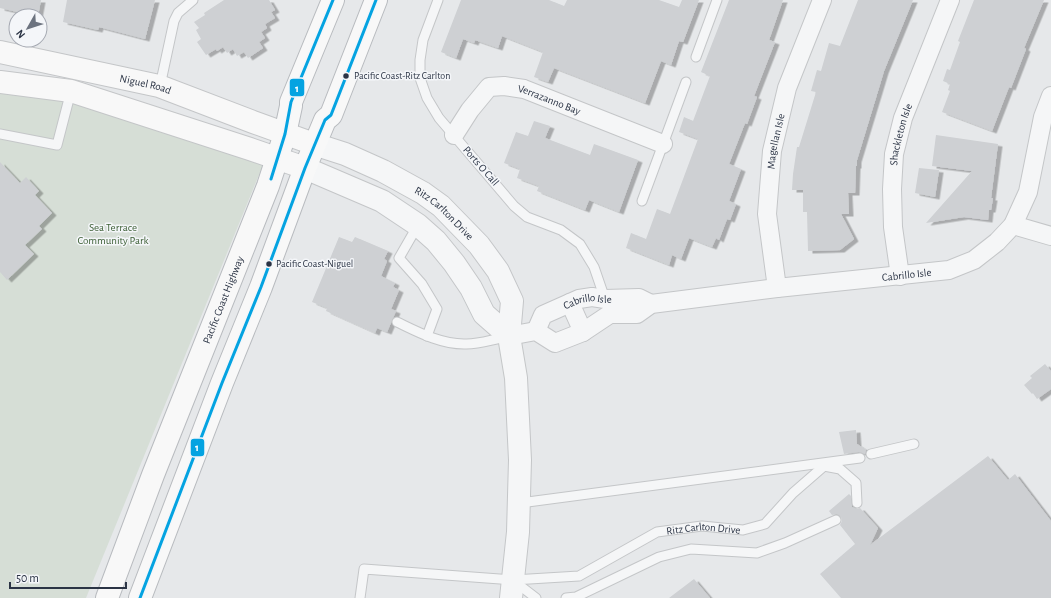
<svg xmlns="http://www.w3.org/2000/svg" width="1051" height="598" viewBox="0 0 1051 598" font-family="'Alegreya Sans',sans-serif">
<style>
.green{fill:#d6ded6}
.building{fill:#ced0d3;filter:url(#shadow)}
.lines{fill:none;stroke-linecap:round;stroke-linejoin:round}
.service-casing{stroke:#c4c6c8;stroke-width:11}
.minor-casing{stroke:#c4c6c8;stroke-width:20}
.tertiary-casing{stroke:#c4c6c8;stroke-width:24}
.secondary-casing{stroke:#c4c6c8;stroke-width:24}
.trunk-casing{stroke:#b8bbbf;stroke-width:24}
.service{stroke:#f5f6f7;stroke-width:9}
.minor{stroke:#f5f6f7;stroke-width:18}
.tertiary{stroke:#f5f6f7;stroke-width:22}
.secondary{stroke:#f8f8f8;stroke-width:22}
.trunk{stroke:#f8f8f8;stroke-width:22}
.bus-1-casing{stroke:#f4f6f9;stroke-width:6}
.bus-1{stroke:#04a3e1;stroke-width:3}
.bus-dot{fill:#2b3445;stroke:#f4f6f9;stroke-width:1.5}
.labels{text-anchor:middle;dominant-baseline:central;stroke-width:3;stroke-linejoin:round;paint-order:stroke}
.bus-label{font-size:10px;fill:#2b3445;stroke:#f4f6f9;text-anchor:start}
.street-label{font-size:11px;fill:#2b3445;stroke:#f4f6f9}
.park-label{font-size:11px;fill:#3f6138;stroke:#f4f6f9}
.line-badge{stroke:#f4f6f9;stroke-width:1.5}
.badge-label{font-size:11px;text-anchor:middle;font-weight:bold;fill:#fff}
</style>
<defs>
<filter id="shadow"><feDropShadow dx="4.5" dy="2.5" stdDeviation="0" flood-color="#0004"/></filter>
</defs>
<rect width="100%" height="100%" fill="#e6e8ea"/>
<path class="green" d="M0 88 34 91 167 131 263 165 86 598H0Z"/>
<g class="building">
<path d="M0 0H41L38 16H25L26 14 0 8Z"/>
<path d="M67 0H155L145 39 99 27 98 30 63 22Z"/>
<path d="M224 0H269L275 10 271 12 275 18 265 24 267 28 261 32 265 38 259 42 263 48 248 58 244 52 237 56 233 49 227 53 223 47 217 51 216 49 206 55 197 42 201 39 196 30 199 28 194 22 205 15 204 13Z"/>
<path d="M461 0H549L564 6 567 0H659L679 7 682 0H699L683 42 679 41 671 65 661 61 645 103 554 68 548 82 534 77 543 52 502 36 498 48 475 40 474 43 463 39 456 58 441 52Z"/>
<path d="M729 0H783L769 40 775 42 754 96 757 97 747 124 745 123 729 164 741 169 729 201 736 204 730 220 727 219 719 240 716 238 712 247 689 238 681 259 672 255 669 265 626 248 631 233 646 239 657 209 670 214 698 139 679 132 684 117 693 121 710 76 701 72Z"/>
<path d="M858 0H913L884 71 878 91 857 160V166H856L855 193H848L849 214H841L854 239 840 250 808 251 807 212H803V190H792L793 174 797 147H799L816 92 811 91 817 70 821 71 829 43 840 46Z"/>
<path d="M974 0H1044L1024 48 1026 49 1011 88 1009 87 992 131 942 112 950 91 948 90 950 84 943 81 947 69 950 70 960 42 958 41Z"/>
<path d="M534 121 550 126 545 138 590 155 594 144 638 160 619 212 589 200 585 210 537 191 539 186 517 178 520 169 504 163 516 132 528 136Z"/>
<path d="M936 135 998 144 991 198H993L991 210H989L988 220 964 217 926 223 972 171 932 166Z"/>
<path d="M0 162 20 183 26 177 39 191 35 195 52 213 39 226 42 229 25 245 34 254 7 280 0 272Z"/>
<path d="M919 168 939 170 935 197 915 193Z"/>
<path d="M339 237 352 242 355 237 388 251 384 259 387 261 381 276 395 283 393 287 399 290 391 309 396 311 387 332 377 328 375 333 326 311 327 308 312 302Z"/>
<path d="M1045 364 1051 371V389L1037 399 1033 393 1032 394 1024 385 1032 378 1030 376Z"/>
<path d="M856 430 857 444 866 450 865 454 859 452 844 454 839 432Z"/>
<path d="M988 456 1008 480 1015 474 1051 521V598H841L820 574 855 544 840 525 842 521 841 517 837 514 832 515 829 511 849 494 851 496 852 507 857 509 860 508 878 528 870 545Z"/>
<path d="M694 579 710 598H669Z"/>
</g>
<g class="lines">
<defs>
<g id="service">
<path d="M438 0 423 40 420 60V78L427 98 439 118 514 206 527 217 561 230 580 244 594 267 605 299"/>
<path d="M696 57 717 0"/>
<path d="M160 86 174 21 178 13 193 0"/>
<path d="M0 134 57 145 71 91"/>
<path d="M642 201 686 82"/>
<path d="M418 225 399 258 422 284 437 309 427 336"/>
<path d="M397 322C418 332 440 344 464 344 478 345 493 339 507 337"/>
<path d="M871 454 914 444"/>
<path d="M520 503 860 458"/>
<path d="M514 581 536 598"/>
<path id="s1" d="M360 598 364 569 513 580 579 576 657 532 702 526 743 530 765 524 793 493 824 466 840 469 856 483 857 503"/>
<path d="M566 598 576 597 659 557 691 549 757 553 785 543 836 520"/>
</g>
<g id="minor">
<path id="s2" d="M454 135 470 110 489 87 504 86 524 89 663 144"/>
<path d="M1013 225 1051 236"/>
<path id="s3" d="M900 276 893 227 892 189 894 154 903 118 950 0"/>
<path id="s4" d="M777 288 767 214 772 151 787 88 822 0"/>
<path d="M570 303 583 332"/>
<path id="s5" d="M536 331 543 315 579 299 592 297 605 299 639 298 651 304"/>
<path id="s6" d="M509 336 536 331 555 343 583 332 610 314H637L651 304 777 288 949 270 974 260 997 242 1013 225 1028 192 1043 117 1051 96"/>
</g>
<g id="tertiary">
<path id="s7" d="M314 144 345 154 383 171 423 193 441 206 479 245 498 271 512 301 509 336 516 378 520 460 518 532 511 598"/>
<path d="M305 168 382 201 418 225 436 241 454 263 471 288 484 314 509 336"/>
</g>
<g id="secondary">
<path id="s8" d="M0 52 159 86 253 122 314 144"/>
<path d="M0 82 71 91 250 149 305 168"/>
</g>
<g id="trunk">
<path id="s9" d="M107 598 153 475 268 186 285 134 291 106V102L333 0"/>
<path d="M140 598 222 383 261 287 305 168 325 120 331 115 376 0"/>
</g>
</defs>
<use href="#service" class="service-casing"/>
<use href="#minor" class="minor-casing"/>
<use href="#tertiary" class="tertiary-casing"/>
<use href="#secondary" class="secondary-casing"/>
<use href="#trunk" class="trunk-casing"/>
<use href="#service" class="service"/>
<use href="#minor" class="minor"/>
<use href="#tertiary" class="tertiary"/>
<use href="#secondary" class="secondary"/>
<use href="#trunk" class="trunk"/>
<defs>
<g id="bus-1">
<path d="M271 179 285 134 291 102 333 0"/>
<path d="M140 598 222 383 261 287 305 168 325 120 331 115 376 0"/>
</g>
</defs>
<use href="#bus-1" class="bus-1-casing"/>
<use href="#bus-1" class="bus-1"/>
</g>
<g class="bus-dot">
<circle cx="346" cy="76" r="3.5"/>
<circle cx="269" cy="264" r="3.5"/>
</g>
<g class="labels">
<g class="bus-label">
<text x="354" y="76">Pacific Coast-Ritz Carlton</text>
<text x="276" y="264">Pacific Coast-Niguel</text>
</g>
<g class="street-label">
<text stroke="none"><textPath href="#s8" startOffset="149">Niguel Road</textPath></text>
<text stroke="none"><textPath href="#s2" startOffset="122">Verrazanno Bay</textPath></text>
<text stroke="none"><textPath href="#s3" startOffset="143">Shackleton Isle</textPath></text>
<text stroke="none"><textPath href="#s4" startOffset="148">Magellan Isle</textPath></text>
<text transform="translate(481 166) rotate(49)">Ports O Call</text>
<text stroke="none"><textPath href="#s7" startOffset="149">Ritz Carlton Drive</textPath></text>
<text stroke="none"><textPath href="#s6" startOffset="414">Cabrillo Isle</textPath></text>
<text stroke="none"><textPath href="#s9" startOffset="320">Pacific Coast Highway</textPath></text>
<text stroke="none"><textPath href="#s5" startOffset="65">Cabrillo Isle</textPath></text>
<text stroke="none"><textPath href="#s1" startOffset="381">Ritz Carlton Drive</textPath></text>
</g>
<g class="park-label">
<text x="113" y="227">Sea Terrace<tspan x="113" dy="13">Community Park</tspan></text>
</g>
</g>
<g class="line-badge">
<rect x="289" y="78" width="16" height="19" rx="4" fill="#04a3e1"/>
<rect x="190" y="438" width="15" height="19" rx="4" fill="#04a3e1"/>
</g>
<g class="badge-label">
<text x="297" y="92">1</text>
<text x="197" y="451">1</text>
</g>
<g transform="translate(28 28) rotate(231)"><circle r="19" fill="#f4f6f9" stroke="#a4a8b1"/>
<path d="M0-3L7 15L0 10L-7 15Z" fill="#6c737f"/>
<text y="-6" font-size="11" font-weight="bold" text-anchor="middle" fill="#2b3445">N</text>
</g>
<path d="M10 582v6h116v-6" fill="none" stroke="#2b3445" stroke-width="2"/>
<text x="16" y="582" font-size="12" fill="#2b3445" stroke="#f4f6f9" stroke-width="3" paint-order="stroke">50 m</text>
</svg>
